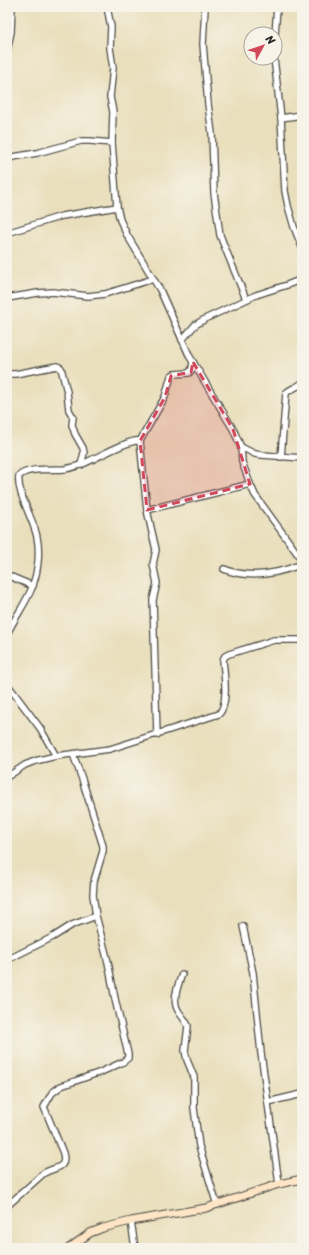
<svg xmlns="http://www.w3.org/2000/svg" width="309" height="1255" viewBox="0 0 309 1255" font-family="Sriracha,sans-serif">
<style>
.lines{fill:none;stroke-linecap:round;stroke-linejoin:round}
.street-casing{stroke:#484641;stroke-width:8}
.secondary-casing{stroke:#484641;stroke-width:9}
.street{stroke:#fff;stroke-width:5.5}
.secondary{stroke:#fde5c5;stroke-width:7}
.marked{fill:#d1495b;fill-opacity:0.2;stroke:#d1495b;stroke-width:3;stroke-dasharray:8 5;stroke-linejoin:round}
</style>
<rect width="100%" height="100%" fill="#f7f3e8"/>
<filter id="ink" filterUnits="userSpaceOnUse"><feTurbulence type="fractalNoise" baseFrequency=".025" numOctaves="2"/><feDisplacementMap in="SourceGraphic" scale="8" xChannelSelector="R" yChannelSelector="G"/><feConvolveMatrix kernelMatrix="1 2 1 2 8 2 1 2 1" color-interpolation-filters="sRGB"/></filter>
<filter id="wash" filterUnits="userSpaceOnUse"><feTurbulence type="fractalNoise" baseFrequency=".012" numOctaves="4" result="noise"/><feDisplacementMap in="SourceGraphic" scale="16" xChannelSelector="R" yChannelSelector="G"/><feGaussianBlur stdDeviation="0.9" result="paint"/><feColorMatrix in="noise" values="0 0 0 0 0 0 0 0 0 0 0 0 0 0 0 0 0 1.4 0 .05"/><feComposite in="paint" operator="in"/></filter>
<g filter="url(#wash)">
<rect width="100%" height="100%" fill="#e9dfbc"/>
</g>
<g filter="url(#ink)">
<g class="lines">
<defs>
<g id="street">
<path d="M107 7 111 27 110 48 113 68 110 97 113 112 112 143 117 207 120 220 127 235 160 290 190 357 233 429 241 447 242 462 250 484 255 495 302 560"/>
<path d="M205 7 203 44 208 104 212 133 214 193 220 235 223 243 246 299"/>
<path d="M275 35 277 7"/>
<path d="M7 51 11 32 12 7"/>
<path d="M274 58 281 118 285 191 288 206 294 227 302 247"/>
<path d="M281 118 302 115"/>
<path d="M7 158 37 153 81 141H90L112 143"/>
<path d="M7 233 62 216 117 207"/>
<path d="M7 298 38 293 53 292 88 296 105 294 153 279"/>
<path d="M182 340 195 325 207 318 256 295 287 285 302 279"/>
<path d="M7 374H15L57 366 61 368 67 392 69 410 73 417 72 425 75 434 83 448 84 453 81 465"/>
<path d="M140 441 165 397 171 376 174 374 189 373 192 369 193 362"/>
<path d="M241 447 255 454 262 455 302 458"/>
<path d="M281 457 286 393C291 388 297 388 302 383"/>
<path d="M147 510 250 484"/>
<path d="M224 569C250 580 277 574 302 564"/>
<path d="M7 575 33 586"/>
<path d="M7 634C15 617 27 602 33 585 38 571 40 552 37 537 34 520 16 492 19 476 28 467 53 470 65 469 70 468 75 467 80 465 92 461 130 438 140 441L147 510 156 550 153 564 157 583 153 600 157 735"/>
<path d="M7 684 40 728 56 756"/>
<path d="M7 777 25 765 35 761 56 756 110 749 219 714C229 704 224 673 223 660L225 656 229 654 274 640H302"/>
<path d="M243 926 253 973 261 1053 279 1184"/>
<path d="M7 960 53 937 72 925 96 916"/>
<path d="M182 974C178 986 171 1001 179 1012 182 1017 186 1020 188 1026L185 1051 187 1060 194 1077V1108L199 1146 217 1205"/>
<path d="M268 1102 302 1094"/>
<path d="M7 1206 44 1173C56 1166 67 1170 63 1153L44 1107 52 1093 61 1086 101 1072 123 1062 128 1058V1054L115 999 108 962 96 916 93 895 94 881 103 851V846L82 779 73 754"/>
<path d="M131 1221 135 1248"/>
</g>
<path id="secondary" d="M69 1248 90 1233 103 1228 131 1221 206 1208 279 1184 302 1179"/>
</defs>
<use href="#street" class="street-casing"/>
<use href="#secondary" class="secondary-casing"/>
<use href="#street" class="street"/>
<use href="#secondary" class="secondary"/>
</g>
</g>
<path class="marked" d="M193 362 233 429 250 484 147 510 140 441 165 397 171 376 191 372Z"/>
<rect width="309" height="1255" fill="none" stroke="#f7f3e8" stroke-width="24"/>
<g transform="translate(263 46) rotate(50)"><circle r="19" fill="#f7f3e8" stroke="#a5a39c"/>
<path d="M0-3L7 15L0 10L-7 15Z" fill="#d1495b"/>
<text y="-6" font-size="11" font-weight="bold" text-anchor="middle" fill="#2b2b2b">N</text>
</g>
</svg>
